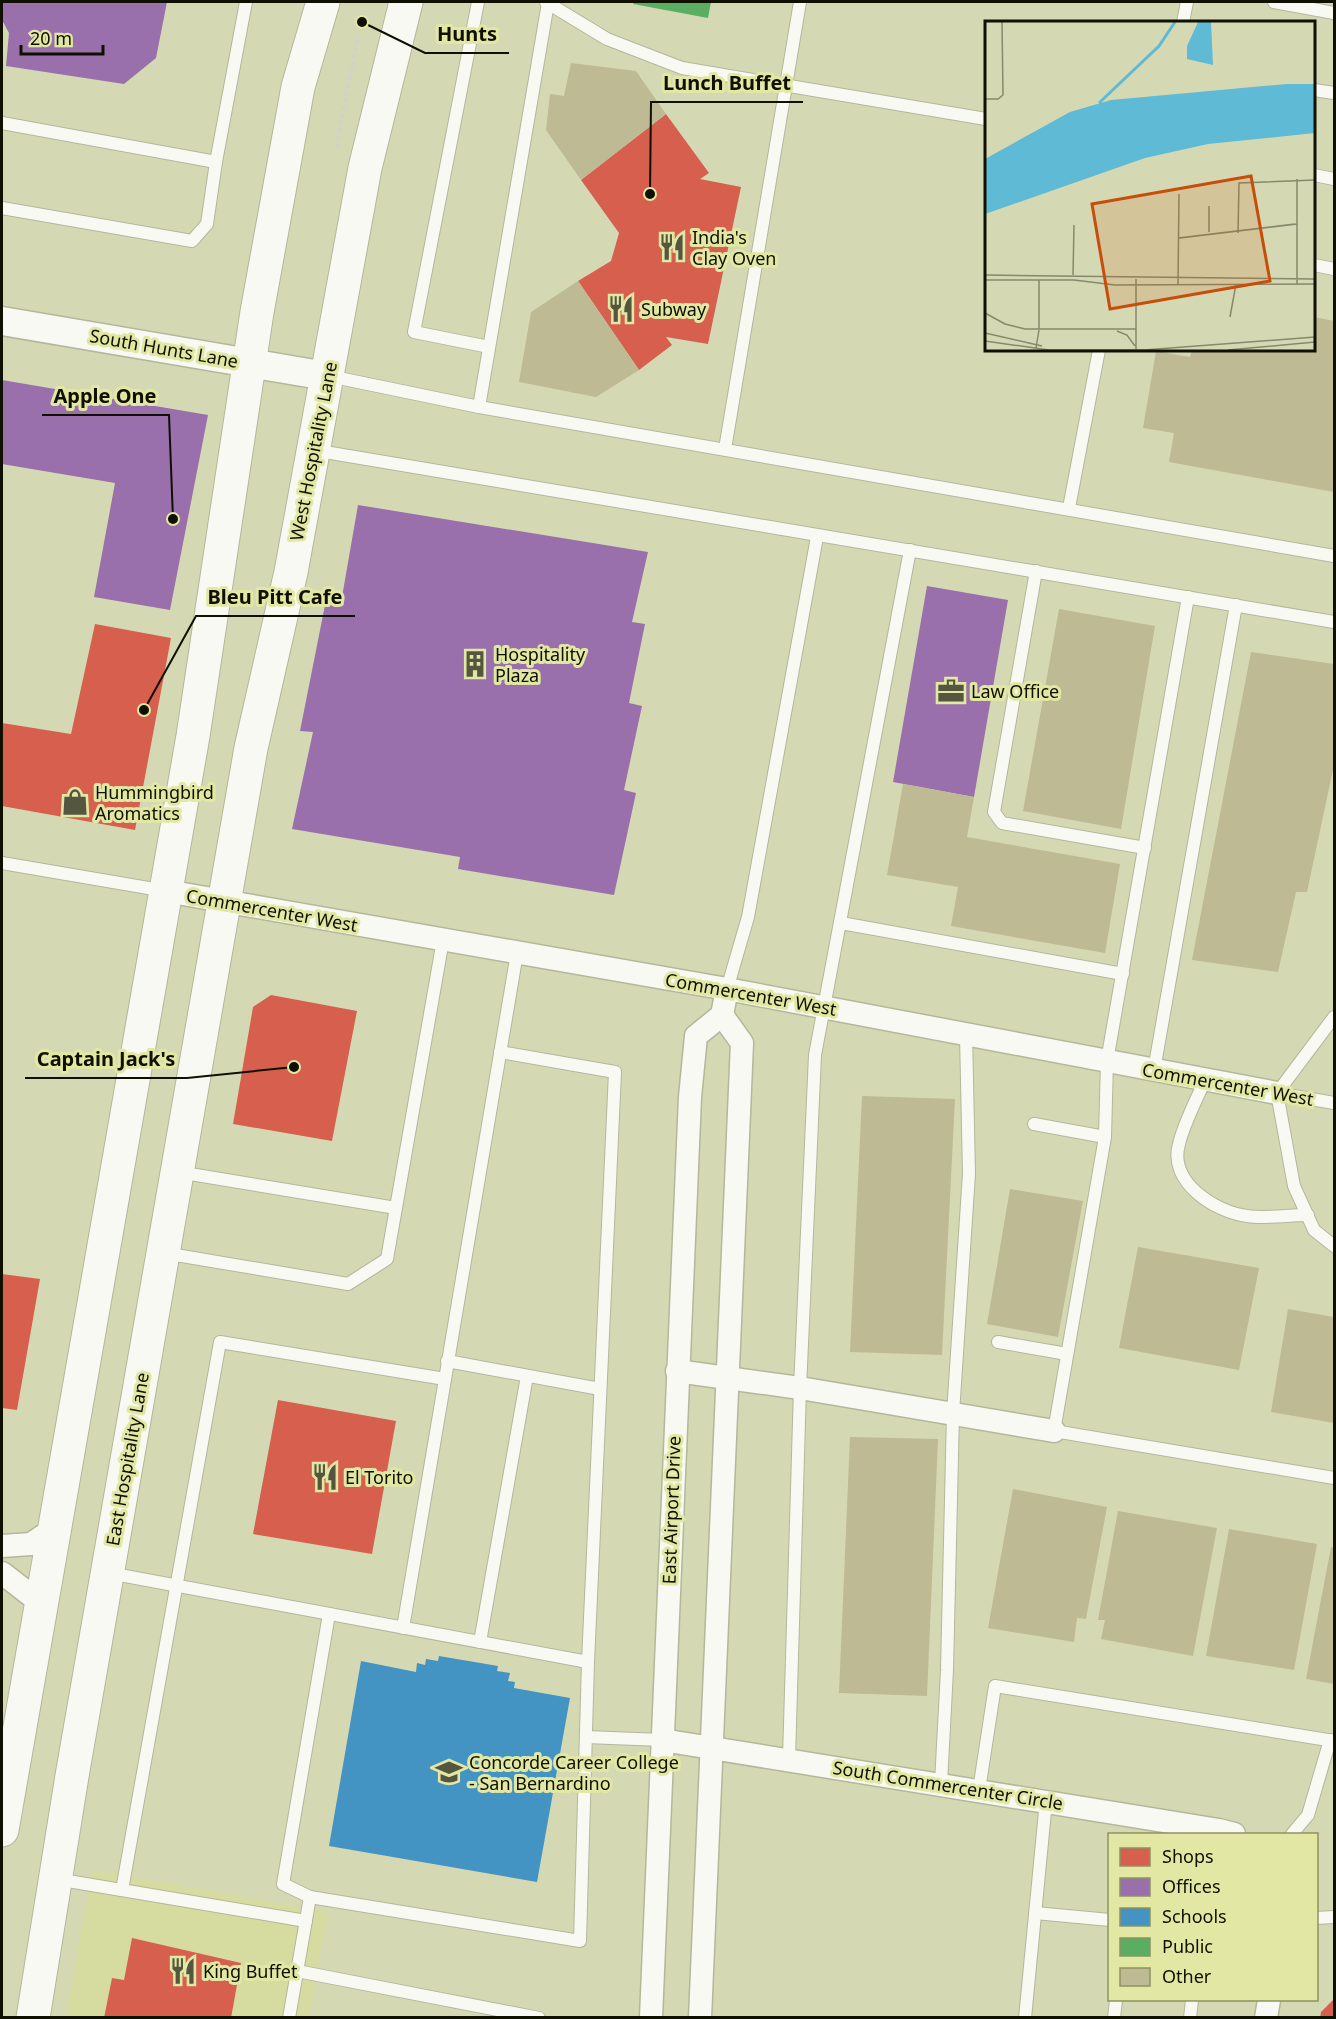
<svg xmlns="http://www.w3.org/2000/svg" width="1336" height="2019" viewBox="0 0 1336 2019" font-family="'Noto Sans',sans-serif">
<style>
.built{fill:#d6dba0}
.shops{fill:#d6604d}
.offices{fill:#9970ab}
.schools{fill:#4393c3}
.public{fill:#5aae61}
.building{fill:#beba93}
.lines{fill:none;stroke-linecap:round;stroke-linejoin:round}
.service-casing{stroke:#b4b79a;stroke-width:14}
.minor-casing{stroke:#b4b79a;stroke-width:25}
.tertiary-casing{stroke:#b4b79a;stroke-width:31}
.secondary-casing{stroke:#b4b79a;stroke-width:35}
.path{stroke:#d2d3c8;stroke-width:4;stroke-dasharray:4.5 3;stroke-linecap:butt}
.service{stroke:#f9f9f4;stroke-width:12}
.minor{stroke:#f9f9f4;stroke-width:22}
.tertiary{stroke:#f9f9f4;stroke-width:28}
.secondary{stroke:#f9f9f4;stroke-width:33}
.labels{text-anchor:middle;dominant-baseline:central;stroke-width:6;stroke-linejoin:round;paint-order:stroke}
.poi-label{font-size:18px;fill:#0f1000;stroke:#e2e8a4;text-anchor:start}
.street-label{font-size:18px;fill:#0f1000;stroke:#e2e8a4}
.inset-river{fill:none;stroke:#5ebad5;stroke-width:3}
.inset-road{fill:none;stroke:#86896b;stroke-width:1.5}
.view{fill:#c74e0a;fill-opacity:0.15;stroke:#c74e0a;stroke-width:3}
.inset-edge{fill:none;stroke:#0f1000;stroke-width:3}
.leader{fill:none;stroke:#0f1000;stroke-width:2}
.callout-dot{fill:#0f1000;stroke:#e2e8a4;stroke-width:2}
.callout-label{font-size:20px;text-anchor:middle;font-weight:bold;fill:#0f1000;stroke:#e2e8a4;stroke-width:6;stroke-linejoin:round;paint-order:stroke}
</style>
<rect width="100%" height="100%" fill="#d5d9b3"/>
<path class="built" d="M92 1870 328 1912 309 2017 66 2018Z"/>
<g class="shops">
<path d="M666 114 709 173 700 179 741 187 708 344 666 337 672 345 639 370 578 281 611 261 619 233 581 180Z"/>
<path d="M95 624 171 638 135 830 2 806V723L71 734Z"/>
<path d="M271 995 357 1011 332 1141 233 1124 253 1007Z"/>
<path d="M2 1274 40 1279 17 1410 2 1408Z"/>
<path d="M278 1400 396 1421 372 1554 253 1534Z"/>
<path d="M132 1938 241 1963 231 2018H104L112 1978 124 1980Z"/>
<path d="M1334 1999V2018H1320L1321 2012Z"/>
</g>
<g class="offices">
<path d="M2 2H167L156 58 124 84 6 66 9 33 2 20Z"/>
<path d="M2 380 208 415 170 610 94 597 115 483 2 464Z"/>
<path d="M358 505 648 552 632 622 645 624 629 703 642 706 624 790 636 793 614 895 458 869 460 857 292 829 313 732 300 731 327 595 342 597Z"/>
<path d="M927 586 1008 600 974 797 893 782Z"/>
</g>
<path class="schools" d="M439 1656 498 1666 497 1671 510 1673 508 1681 515 1682 514 1688 570 1698 537 1882 329 1846 361 1661 416 1672 417 1663 425 1665 426 1659 438 1661Z"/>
<path class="public" d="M634 2H711L708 18 633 4Z"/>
<g class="building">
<path d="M571 63 636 71 666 114 581 180 546 130 550 94 564 96Z"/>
<path d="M578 281 639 370 596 397 519 382 531 312Z"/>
<path d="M1314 317 1334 321V492L1169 462 1174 433 1143 428 1156 351 1190 357 1192 350H1314Z"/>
<path d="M1059 609 1155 626 1121 829 1023 811Z"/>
<path d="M1251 652 1334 664V765L1307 892H1296L1278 972 1192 960Z"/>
<path d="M903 784 974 797 967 837 1120 864 1105 953 951 926 958 887 887 875Z"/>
<path d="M862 1096 955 1099 942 1355 850 1352Z"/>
<path d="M1010 1189 1083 1201 1058 1337 987 1324Z"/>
<path d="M1138 1247 1259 1268 1239 1370 1119 1348Z"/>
<path d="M1288 1309 1334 1317V1423L1271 1412Z"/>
<path d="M850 1437 938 1439 927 1696 839 1693Z"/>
<path d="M1013 1489 1107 1507 1086 1619 1077 1618 1074 1642 988 1628Z"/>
<path d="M1118 1511 1217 1528 1193 1656 1101 1639 1105 1620H1098Z"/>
<path d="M1229 1529 1317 1544 1294 1670 1206 1656Z"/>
<path d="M1331 1547 1334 1548V1684L1306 1679Z"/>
</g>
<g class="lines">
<defs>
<g id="service">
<path d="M478 2 414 332 489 347"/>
<path d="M546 2 607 39 682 68 986 119"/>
<path d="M1274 2 1334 13"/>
<path d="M1183 22 1187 2"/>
<path d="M1314 90 1334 93"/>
<path d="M2 123 216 162"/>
<path d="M1314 175 1334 179"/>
<path d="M2 208 192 241 207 224 216 162 246 2"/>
<path d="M1314 265 1334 269"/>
<path d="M329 376 479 407 1334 556"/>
<path d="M479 407 548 3"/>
<path d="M725 449 800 2"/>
<path d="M313 450 1334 622"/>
<path d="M1069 508 1099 350"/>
<path d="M1036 571 994 812 1002 823 1145 848"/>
<path d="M1188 597 1107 1061 1105 1137 1054 1431 1334 1478"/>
<path d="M2 863 166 891"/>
<path d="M841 923 1123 974"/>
<path d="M727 989 748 917 817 537"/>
<path d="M1334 1017 1277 1093 1294 1186 1314 1230 1334 1246"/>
<path d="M1154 1070 1236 605"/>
<path d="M1205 1080C1196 1101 1184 1123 1179 1144 1168 1182 1215 1212 1247 1216 1267 1219 1288 1215 1308 1215"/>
<path d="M1277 1093 1334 1103"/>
<path d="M1034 1124 1105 1137"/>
<path d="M178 1172 396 1208"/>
<path d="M164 1253 348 1284 387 1259 443 940"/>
<path d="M998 1342 1067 1354"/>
<path d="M447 1361 600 1389"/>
<path d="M109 1573 588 1662"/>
<path d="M329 1614 283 1884 310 1897 580 1941 588 1662 615 1072 500 1052"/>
<path d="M403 1628 517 953"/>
<path d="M480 1642 527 1376"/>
<path d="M586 1737 662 1740"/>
<path d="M789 1758 800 1388 815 1055 910 550"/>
<path d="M941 1783 947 1670 953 1413 969 1174 966 1034"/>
<path d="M979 1790 995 1686 1334 1741"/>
<path d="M1292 1834 1308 1815 1330 1740"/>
<path d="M56 1879 306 1921"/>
<path d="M122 1890 220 1342 445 1379"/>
<path d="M1035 1913 1110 1920"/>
<path d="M1316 1918 1334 1917"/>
<path d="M297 1971 539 2018"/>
<path d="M289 2018 310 1897"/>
<path d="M1025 2018 1046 1801"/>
<path d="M1114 2018 1116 2000"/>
<path d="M1190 2018 1192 2000"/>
</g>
<g id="minor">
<path d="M166 891 727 989 1277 1093"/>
<path d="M677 1371 800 1388 1054 1431"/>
<path d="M2 1546 31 1544 55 1528"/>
<path d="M2 1573 42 1604"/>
<path d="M662 1740 1219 1830 1234 1834"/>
<path d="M651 2018 690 1097 696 1036 722 1015 727 989"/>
<path d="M700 2018 742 1043 722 1015"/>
<path d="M1266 2018 1269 2000"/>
</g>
<path id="tertiary" d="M2 321 326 376"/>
<g id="secondary">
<path d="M2 1830 193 736 257 312 298 87 323 2"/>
<path d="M33 2018 72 1776 251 748 291 572 365 168 406 2"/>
</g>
</defs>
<use href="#service" class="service-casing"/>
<use href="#minor" class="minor-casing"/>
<use href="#tertiary" class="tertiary-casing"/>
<use href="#secondary" class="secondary-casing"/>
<path class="path" d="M336 147 358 36"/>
<use href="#service" class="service"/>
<use href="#minor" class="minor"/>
<use href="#tertiary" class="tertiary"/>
<use href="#secondary" class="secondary"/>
</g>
<defs>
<symbol id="restaurant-bare" viewBox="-9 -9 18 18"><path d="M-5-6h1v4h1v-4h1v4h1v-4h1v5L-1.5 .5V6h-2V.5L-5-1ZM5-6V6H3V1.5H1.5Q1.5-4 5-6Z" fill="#54563f" stroke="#e2e8a4" stroke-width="2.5" paint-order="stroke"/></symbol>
<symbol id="building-bare" viewBox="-9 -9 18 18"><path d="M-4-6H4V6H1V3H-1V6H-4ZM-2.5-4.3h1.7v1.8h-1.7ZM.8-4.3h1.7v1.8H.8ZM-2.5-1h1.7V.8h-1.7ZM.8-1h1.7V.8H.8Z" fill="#54563f" stroke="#e2e8a4" stroke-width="2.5" paint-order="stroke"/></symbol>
<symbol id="office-bare" viewBox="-9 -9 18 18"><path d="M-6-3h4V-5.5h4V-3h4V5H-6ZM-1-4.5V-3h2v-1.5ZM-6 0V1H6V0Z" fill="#54563f" stroke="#e2e8a4" stroke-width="2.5" paint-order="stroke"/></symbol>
<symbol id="shop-bare" viewBox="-9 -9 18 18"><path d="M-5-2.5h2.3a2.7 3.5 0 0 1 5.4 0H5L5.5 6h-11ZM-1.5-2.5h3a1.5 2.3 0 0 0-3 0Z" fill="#54563f" stroke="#e2e8a4" stroke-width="2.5" paint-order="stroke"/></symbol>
<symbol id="university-bare" viewBox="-9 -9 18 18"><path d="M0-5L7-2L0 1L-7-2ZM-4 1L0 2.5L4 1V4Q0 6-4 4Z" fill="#54563f" stroke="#e2e8a4" stroke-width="2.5" paint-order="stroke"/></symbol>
</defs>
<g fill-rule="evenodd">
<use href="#restaurant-bare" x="653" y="228" width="38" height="38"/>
<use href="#restaurant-bare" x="602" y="290" width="38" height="38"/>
<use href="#building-bare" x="456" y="645" width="38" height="38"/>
<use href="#office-bare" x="932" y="672" width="38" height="38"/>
<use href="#shop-bare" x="56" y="783" width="38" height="38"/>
<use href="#restaurant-bare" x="306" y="1458" width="38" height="38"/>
<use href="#university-bare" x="430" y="1753" width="38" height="38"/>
<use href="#restaurant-bare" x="164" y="1952" width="38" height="38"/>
</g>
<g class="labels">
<g class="poi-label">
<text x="692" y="237">India's<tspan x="692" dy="21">Clay Oven</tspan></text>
<text x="641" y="309">Subway</text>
<text x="495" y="654">Hospitality<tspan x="495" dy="21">Plaza</tspan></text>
<text x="971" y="691">Law Office</text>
<text x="95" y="792">Hummingbird<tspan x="95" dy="21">Aromatics</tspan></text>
<text x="345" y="1477">El Torito</text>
<text x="469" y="1762">Concorde Career College<tspan x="469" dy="21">- San Bernardino</tspan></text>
<text x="203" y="1971">King Buffet</text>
</g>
<g class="street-label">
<text transform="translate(164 348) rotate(10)">South Hunts Lane</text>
<text transform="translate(313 451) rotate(-79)">West Hospitality Lane</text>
<text transform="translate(272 910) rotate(10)">Commercenter West</text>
<text transform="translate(751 994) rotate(10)">Commercenter West</text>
<text transform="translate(1228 1084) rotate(10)">Commercenter West</text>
<text transform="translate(127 1459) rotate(-80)">East Hospitality Lane</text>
<text transform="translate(671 1510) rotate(-88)">East Airport Drive</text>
<text transform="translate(948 1785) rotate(9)">South Commercenter Circle</text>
</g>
</g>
<g transform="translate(985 21)">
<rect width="330" height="330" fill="#d5d9b3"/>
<path d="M213 1H226L228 44 202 38V25ZM301 63H330V112L223 123 160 137 0 193V138L85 91 126 79Z" fill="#5ebad5"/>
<path class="inset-river" d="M114 82 174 25 190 1"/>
<path class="inset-road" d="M0 78H13L18 74 17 1M224 185V211M253 212 254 162 330 159M193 217 310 203M195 217 312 203M0 254 330 258M88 254 89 204M151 258V308M0 259H89L130 264 330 263M54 259V308M193 263 194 173M312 263V158M0 292 20 303 40 308H151V329M245 296 251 263M132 310 142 314 150 325M0 312 57 325M0 320 64 329H162M51 327 54 309M159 329 330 316M243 329 330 321"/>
<path class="view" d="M266 155 285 260 125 288 107 183Z"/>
<rect width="330" height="330" class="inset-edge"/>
</g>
<path class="leader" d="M362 22L425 53H509M650 194L651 102H803M173 519L169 415H42M144 710L196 616H355M294 1067L187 1078H25"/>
<g class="callout-dot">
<circle cx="362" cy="22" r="6"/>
<circle cx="650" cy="194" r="6"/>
<circle cx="173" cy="519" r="6"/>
<circle cx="144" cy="710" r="6"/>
<circle cx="294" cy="1067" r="6"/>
</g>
<g class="callout-label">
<text x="467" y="41">Hunts</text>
<text x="727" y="90">Lunch Buffet</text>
<text x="105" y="403">Apple One</text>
<text x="275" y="604">Bleu Pitt Cafe</text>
<text x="106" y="1066">Captain Jack's</text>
</g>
<rect width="1336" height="2019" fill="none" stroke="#0f1000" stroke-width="6"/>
<rect x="1108" y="1833" width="210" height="168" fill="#e2e8a4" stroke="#8e9262" stroke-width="1.5"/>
<rect x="1120" y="1848" width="30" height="18" fill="#d6604d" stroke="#8e9262" stroke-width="1.5"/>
<text x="1162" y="1863" font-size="18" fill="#0f1000">Shops</text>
<rect x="1120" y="1878" width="30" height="18" fill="#9970ab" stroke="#8e9262" stroke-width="1.5"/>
<text x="1162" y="1893" font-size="18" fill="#0f1000">Offices</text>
<rect x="1120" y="1908" width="30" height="18" fill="#4393c3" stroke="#8e9262" stroke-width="1.5"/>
<text x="1162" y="1923" font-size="18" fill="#0f1000">Schools</text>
<rect x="1120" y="1938" width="30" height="18" fill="#5aae61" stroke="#8e9262" stroke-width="1.5"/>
<text x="1162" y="1953" font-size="18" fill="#0f1000">Public</text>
<rect x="1120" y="1968" width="30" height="18" fill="#beba93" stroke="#8e9262" stroke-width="1.5"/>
<text x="1162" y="1983" font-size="18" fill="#0f1000">Other</text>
<path d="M21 45v9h82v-9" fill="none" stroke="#0f1000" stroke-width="3"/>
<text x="30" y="45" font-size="18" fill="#0f1000" stroke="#e2e8a4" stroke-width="4.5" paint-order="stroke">20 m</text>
</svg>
